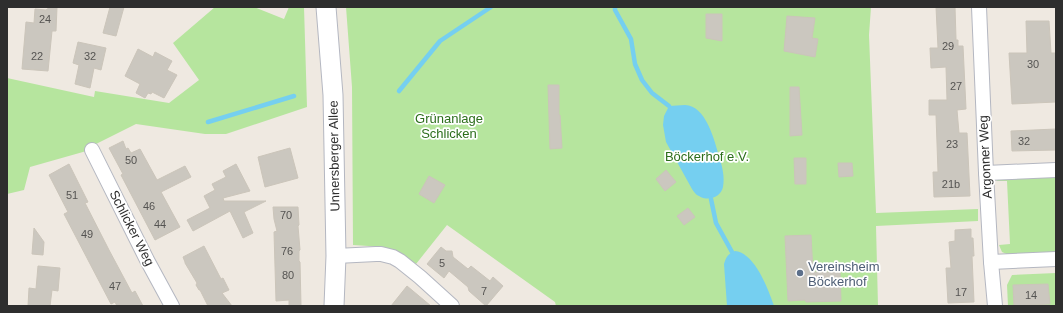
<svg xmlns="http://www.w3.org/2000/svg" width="1063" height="313" viewBox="0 0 1063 313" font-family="Arial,sans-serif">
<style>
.green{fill:#b6e59e}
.water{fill:#75cff0}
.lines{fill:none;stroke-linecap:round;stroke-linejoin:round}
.stream{stroke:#75cff0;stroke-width:4.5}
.building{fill:#cbc7bf;stroke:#cbc5ba}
.minor-casing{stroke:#b4b7c1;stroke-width:16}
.secondary-casing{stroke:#b4b7c1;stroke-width:21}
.minor{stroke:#fff;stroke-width:14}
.secondary{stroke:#fff;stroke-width:19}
.service-dot{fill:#5c6f8a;stroke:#fff;stroke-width:1.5}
.labels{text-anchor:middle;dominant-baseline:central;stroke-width:3.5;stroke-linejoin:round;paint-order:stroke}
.number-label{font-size:11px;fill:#555452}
.park-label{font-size:13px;fill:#2c6e1b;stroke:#fff}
.street-label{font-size:13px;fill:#2e2e2e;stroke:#fff}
.service-label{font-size:13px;fill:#4e5e75;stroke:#fff;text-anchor:start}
</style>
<rect width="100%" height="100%" fill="#efe9e1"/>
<g class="green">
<path d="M215 7H254L284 19 289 7H304L307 107 226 134H205L136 124 96 144 97 148 30 167 24 190 7 194V78L94 97 95 91 169 103 199 80 173 43Z"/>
<path d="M346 7H871L869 35 876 213 978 209V221L876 226 878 306H556L555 302 447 225 416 264 394 250 384 247 353 245 352 87Z"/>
<path d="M1001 177H1056V254L1009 255 1002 252 999 245 1010 244 1007 181H996Z"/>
<path d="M1056 273V306H1008L1007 285 1012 275Z"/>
</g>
<g class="water">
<path d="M685 105C706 106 714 139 719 156 722 166 725 176 723 187 721 197 708 202 699 196 696 195 694 192 692 189L666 142 663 125 664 116 669 106Z"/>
<path d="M735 251C755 253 768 289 774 306H727L724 264C726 257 728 254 735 251Z"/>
</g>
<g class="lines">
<g class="stream">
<path d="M615 7V10L631 39 635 64 642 80 652 93 669 106"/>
<path d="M399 91 440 41 491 7"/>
<path d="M208 122 294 96"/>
<path d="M711 199 716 223 732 252"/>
</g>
</g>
<g class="building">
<path d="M50 7H57L56 31H52L48 71 22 69 26 22 34 23 35 9 46 10Z"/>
<path d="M110 7H124L116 36 103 33Z"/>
<path d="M936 7H955L956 39V40H958V46H963L966 109 957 110 959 133H967L970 196 934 197 933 172H938L936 115H929V100H947L946 67 931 68 930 48H938Z"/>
<path d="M706 14H722V41L706 38Z"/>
<path d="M787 16 815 18 812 38 818 39 815 57 784 51Z"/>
<path d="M1026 21H1049L1051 53H1056V102L1012 104 1009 53H1027Z"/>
<path d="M78 42 106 48 101 70 94 68 90 88 75 84 79 65 73 63Z"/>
<path d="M138 49 153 57 155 52 172 61 167 70 177 75 164 98 152 92 151 94 148 93 145 98 136 93 140 84 125 76Z"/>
<path d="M548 85H559V115H560L562 148 550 149Z"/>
<path d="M790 87H799L802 135 790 136Z"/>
<path d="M1056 129V150L1012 151 1011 131Z"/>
<path d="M123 141 126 149 128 148 131 153 140 149 157 180 185 166 191 177 161 192 180 227 155 240 121 175 123 174 109 148Z"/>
<path d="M290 148 298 178 265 187 258 157Z"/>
<path d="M794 158H806V184H795Z"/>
<path d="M838 163H852L853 176 839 177Z"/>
<path d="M69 164 88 202 85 203 109 250 132 293 135 291 143 306H117L115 302 111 304 64 214 68 212 49 175Z"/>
<path d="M236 164 250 191 223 198 224 201H266L244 212 253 233 243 238 230 211 193 231 187 220 210 208 204 196 215 190 212 184 226 177 223 171Z"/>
<path d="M666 170 676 182 665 191 656 179Z"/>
<path d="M429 176 445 185 434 203 419 194Z"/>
<path d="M273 207H298L299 225 298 226 300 250 299 251V261L300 262 301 306H289V300L276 301 274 232 277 231 274 219Z"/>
<path d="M688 208 695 217 684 225 677 216Z"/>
<path d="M34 228 44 242 43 255 32 254Z"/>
<path d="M971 229V238H973L974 256H972L974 302 948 303 946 268H951L949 242 955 241V230Z"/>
<path d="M811 235 813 272H840L841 301 806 302 805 300 788 301 785 236Z"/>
<path d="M204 246 221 279 223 278 229 290 222 293 232 306H208L200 290H199L196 285 197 283 185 263V262L183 257Z"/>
<path d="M441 247 446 251H452L453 257 468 269 471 266 490 281 493 277 503 286 486 306 469 291 468 287 449 271 444 278 427 264Z"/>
<path d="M38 266 60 268 58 291 52 290 50 306H28L29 288 36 289Z"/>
<path d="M1048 284 1050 304 1014 306 1013 285Z"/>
<path d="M407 286 431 306H391Z"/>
</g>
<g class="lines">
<defs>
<g id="minor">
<path d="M979 7 986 173 991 262 995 306"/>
<path d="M92 150 147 260 172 306"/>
<path d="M986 173 1056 170"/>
<path d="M336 256 376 254H381L393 257 400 261 420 277 452 306"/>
<path d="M991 262 1056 259"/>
</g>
<path id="secondary" d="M326 7 333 95 336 256 334 306"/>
</defs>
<use href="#minor" class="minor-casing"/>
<use href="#secondary" class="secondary-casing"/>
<use href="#minor" class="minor"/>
<use href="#secondary" class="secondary"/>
</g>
<circle class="service-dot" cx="800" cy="273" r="4"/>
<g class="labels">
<g class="number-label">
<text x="45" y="19">24</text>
<text x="948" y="46">29</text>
<text x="37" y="56">22</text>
<text x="90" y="56">32</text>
<text x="1033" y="64">30</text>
<text x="956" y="86">27</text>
<text x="1024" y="141">32</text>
<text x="952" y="144">23</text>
<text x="131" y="160">50</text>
<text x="951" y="184">21b</text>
<text x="72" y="195">51</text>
<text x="149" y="206">46</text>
<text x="286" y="215">70</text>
<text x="160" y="224">44</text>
<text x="87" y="234">49</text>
<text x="287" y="251">76</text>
<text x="442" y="263">5</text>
<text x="288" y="275">80</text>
<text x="115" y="286">47</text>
<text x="484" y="291">7</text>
<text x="961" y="292">17</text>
<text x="1031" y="295">14</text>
</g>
<g class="park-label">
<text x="449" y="118">Grünanlage<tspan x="449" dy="15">Schlicken</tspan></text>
<text x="707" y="156">Böckerhof e.V.</text>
</g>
<g class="street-label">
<text transform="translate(334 156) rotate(-91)">Unnersberger Allee</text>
<text transform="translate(985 157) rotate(-93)">Argonner Weg</text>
<text transform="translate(132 228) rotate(63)">Schlicker Weg</text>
</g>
<g class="service-label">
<text x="808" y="266">Vereinsheim<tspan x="808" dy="15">Böckerhof</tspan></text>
</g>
</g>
<rect width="1063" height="313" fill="none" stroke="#2e2e2e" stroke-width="16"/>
</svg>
